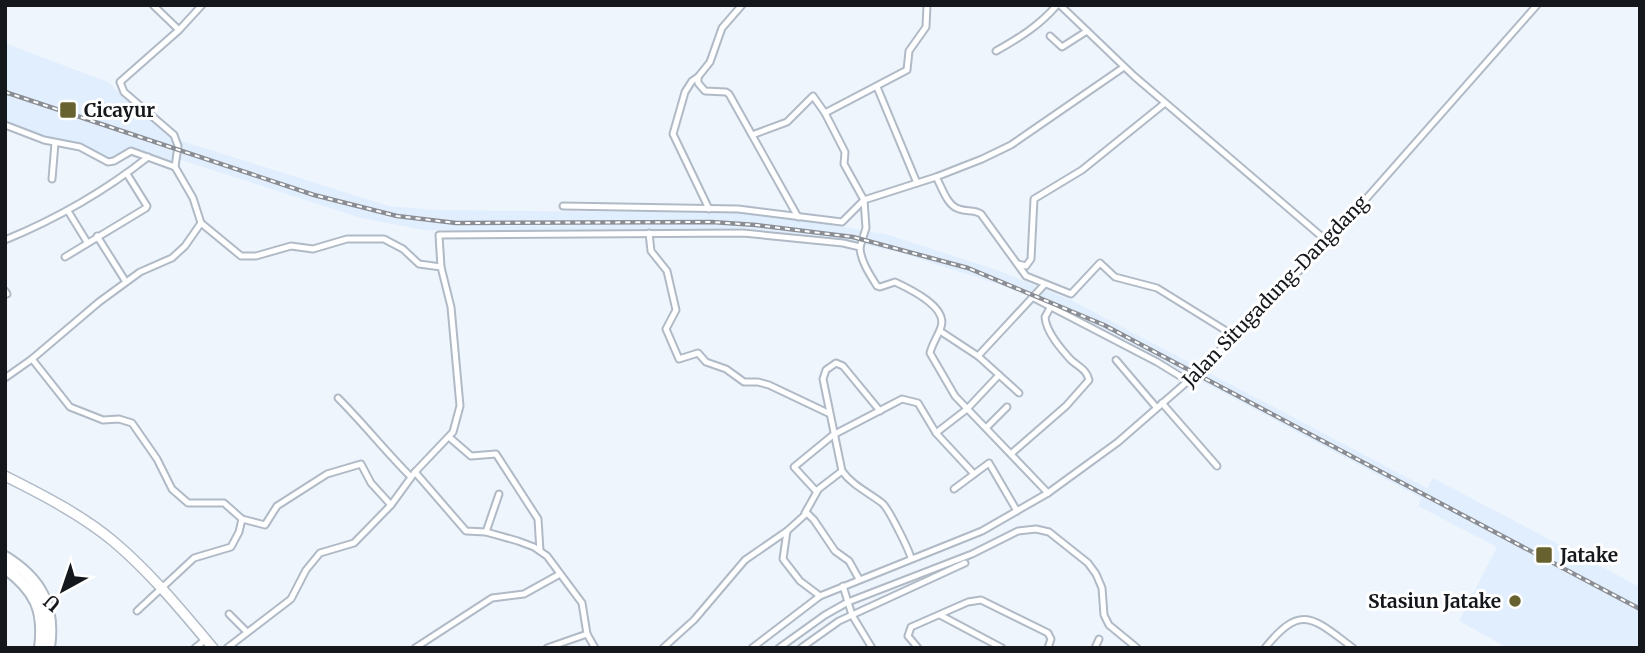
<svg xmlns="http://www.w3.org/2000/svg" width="1645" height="653" viewBox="0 0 1645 653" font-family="Merriweather,serif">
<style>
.built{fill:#e1eefd}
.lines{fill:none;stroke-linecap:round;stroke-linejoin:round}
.street-casing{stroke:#b0bac6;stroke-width:9}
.primary-casing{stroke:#b0bac6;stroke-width:12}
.highway-casing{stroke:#b0bac6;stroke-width:14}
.street{stroke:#fff;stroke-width:5}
.primary{stroke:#fff;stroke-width:9}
.highway{stroke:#fff;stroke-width:10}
.rail-casing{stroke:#8a8e94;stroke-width:4.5}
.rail{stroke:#fff;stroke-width:2;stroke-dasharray:5;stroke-linecap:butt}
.poi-dot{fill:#66612e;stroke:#fff;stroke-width:2.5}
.labels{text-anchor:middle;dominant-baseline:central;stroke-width:6;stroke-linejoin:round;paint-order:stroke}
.poi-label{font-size:19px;font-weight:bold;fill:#14171b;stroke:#fff;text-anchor:start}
.street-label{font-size:19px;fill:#14171b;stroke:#fff}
</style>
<rect width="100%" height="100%" fill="#eff5fd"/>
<path class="built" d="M5 43 110 83 118 92 172 138 389 206 434 210 745 213 804 220 889 235 997 270 1071 300 1427 488 1433 478 1640 587V648H1508L1459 621 1497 547 1418 506 1421 498 1102 328 1023 292 898 252 844 240 743 228 577 232 424 230 361 218 175 158 173 165 132 150 111 161 5 126Z"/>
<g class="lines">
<defs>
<g id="street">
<path d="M153 5 179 30"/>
<path d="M1060 5 1134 76 1328 242"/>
<path d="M1050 36 1062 47 1087 31"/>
<path d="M996 51C1019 38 1039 26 1057 5"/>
<path d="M698 77V83L705 91 726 92 729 94 798 217"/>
<path d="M877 87 917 183"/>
<path d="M825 113 907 70 909 51 926 27 927 5"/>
<path d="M5 125 44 140 80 147 108 162 114 161 131 151 175 167 193 198 201 223 185 246 172 258 140 272 99 302 32 359 5 378"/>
<path d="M752 135 787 122 813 96 825 113 845 152 844 164 864 200 866 228 860 247"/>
<path d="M175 167 178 146 174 135 124 92 120 82 179 30 202 5"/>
<path d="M936 177C942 187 947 206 959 209 967 212 974 209 981 214L1026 276 1071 294 1100 263 1115 277 1157 288 1236 337"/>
<path d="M52 179 55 143"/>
<path d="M563 206 738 209 842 222 864 200 936 177 982 159 1011 145 1124 67"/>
<path d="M709 209 673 134 685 92 692 81 698 77 710 62 722 28 742 5"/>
<path d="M68 211 87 242"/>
<path d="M201 223 241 256H256L291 246 313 249 347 239H384L403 249 419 264 441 267 451 307 460 406 453 432 415 472 391 505 354 543 320 553 306 570 291 599 227 648"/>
<path d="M649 233 651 251 667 271 676 310 666 329 679 359 698 353 706 362 726 369 744 382H758L769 385 828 413"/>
<path d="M97 236 126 282"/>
<path d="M5 240C56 219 105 191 148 157"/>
<path d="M65 257 146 208 147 206 127 174"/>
<path d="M1018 264 1026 266 1031 259 1034 199 1082 170 1165 103"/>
<path d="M441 267 439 235 743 233 843 243 860 247C860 260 870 275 877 286L880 287 895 282C910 289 948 307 941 327 938 336 932 344 930 353L955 396 1048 493"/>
<path d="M5 291 7 294"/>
<path d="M1032 297 1157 362 1188 381"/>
<path d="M940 331 978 356"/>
<path d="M32 359 70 407 103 420 119 419 132 423 157 459 172 489 188 503H224L242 519 265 525 277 506 327 474 361 464 371 483 391 505"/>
<path d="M1116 360 1156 407"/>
<path d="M1019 393 978 356 1044 285"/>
<path d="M338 398C364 424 385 451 411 477"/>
<path d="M1162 403 1217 466"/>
<path d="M880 411 843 366 836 363 826 370 823 379 842 471C853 486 868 492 882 503 888 507 909 550 911 558"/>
<path d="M986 428 1007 407"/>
<path d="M936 433 967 409 999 375"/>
<path d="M449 437 471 456 496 454 538 519 540 551"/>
<path d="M1012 453 1066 406 1089 380C1087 370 1079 367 1071 360 1061 349 1046 332 1045 317L1050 308"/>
<path d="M842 471 816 491 794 467 833 435 902 399 918 403 936 433 974 474"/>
<path d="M415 472 466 531 486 532 518 541 534 547 547 556 582 603 587 634 595 648"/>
<path d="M954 489 989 463 1017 511"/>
<path d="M805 513 818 490"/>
<path d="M787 531 783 559 800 581 820 596"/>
<path d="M486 532 499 494"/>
<path d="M843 586 852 615 872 648"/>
<path d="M137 611 194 558 231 547 239 532 242 519"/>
<path d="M229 614 247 632"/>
<path d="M940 615 1002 648"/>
<path d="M195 648 206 639"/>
<path d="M415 648 492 598 524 594 560 574"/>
<path d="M547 648 587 634"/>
<path d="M663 648 694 620 745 560 787 531 807 513 814 520 835 551 849 561 859 579"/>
<path d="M752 648 820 596 982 531 1048 493 1118 442 1196 374 1328 242 1537 5"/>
<path d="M779 648 825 615 848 602 972 554 1018 531 1036 529 1049 532 1088 563 1096 574 1102 588 1104 615 1109 625 1137 648"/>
<path d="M801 648 839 621 965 563"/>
<path d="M918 648 908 636 911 627 968 602 981 600 1048 633 1051 639 1048 648"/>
<path d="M1095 648 1099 639"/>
<path d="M1265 648C1301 603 1313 618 1353 648"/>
</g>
<path id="primary" d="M5 476C41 494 82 515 113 541 151 573 181 610 213 648"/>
<g id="highway">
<path d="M5 557C41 579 55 606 49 648"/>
<path d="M5 568C35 590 45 610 40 648"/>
</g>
</defs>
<use href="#street" class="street-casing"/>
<use href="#primary" class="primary-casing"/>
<use href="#highway" class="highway-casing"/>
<use href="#street" class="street"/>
<use href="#primary" class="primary"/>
<use href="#highway" class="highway"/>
<defs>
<path id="rail" d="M5 92 314 195 397 216 456 223 712 222 756 225 853 237 968 268 1104 325 1640 609"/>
</defs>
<use href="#rail" class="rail-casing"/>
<use href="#rail" class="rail"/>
</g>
<g class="poi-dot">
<rect x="59" y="101" width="18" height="18" rx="3.5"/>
<rect x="1535" y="546" width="18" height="18" rx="3.5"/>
<circle cx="1515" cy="601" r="7"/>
</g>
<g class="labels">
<g class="poi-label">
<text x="84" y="110">Cicayur</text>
<text x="1560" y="555">Jatake</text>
<text x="1501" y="601" text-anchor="end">Stasiun Jatake</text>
</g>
<g class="street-label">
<text transform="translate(1275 291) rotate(-46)">Jalan Situgadung-Dangdang</text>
</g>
</g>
<rect width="1645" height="653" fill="none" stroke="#14171b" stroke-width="14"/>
<g transform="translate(63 590) rotate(220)" stroke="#ffffff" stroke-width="5" paint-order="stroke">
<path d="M0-5L12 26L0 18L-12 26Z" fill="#14171b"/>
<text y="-10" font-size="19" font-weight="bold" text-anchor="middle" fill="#14171b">U</text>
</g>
</svg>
